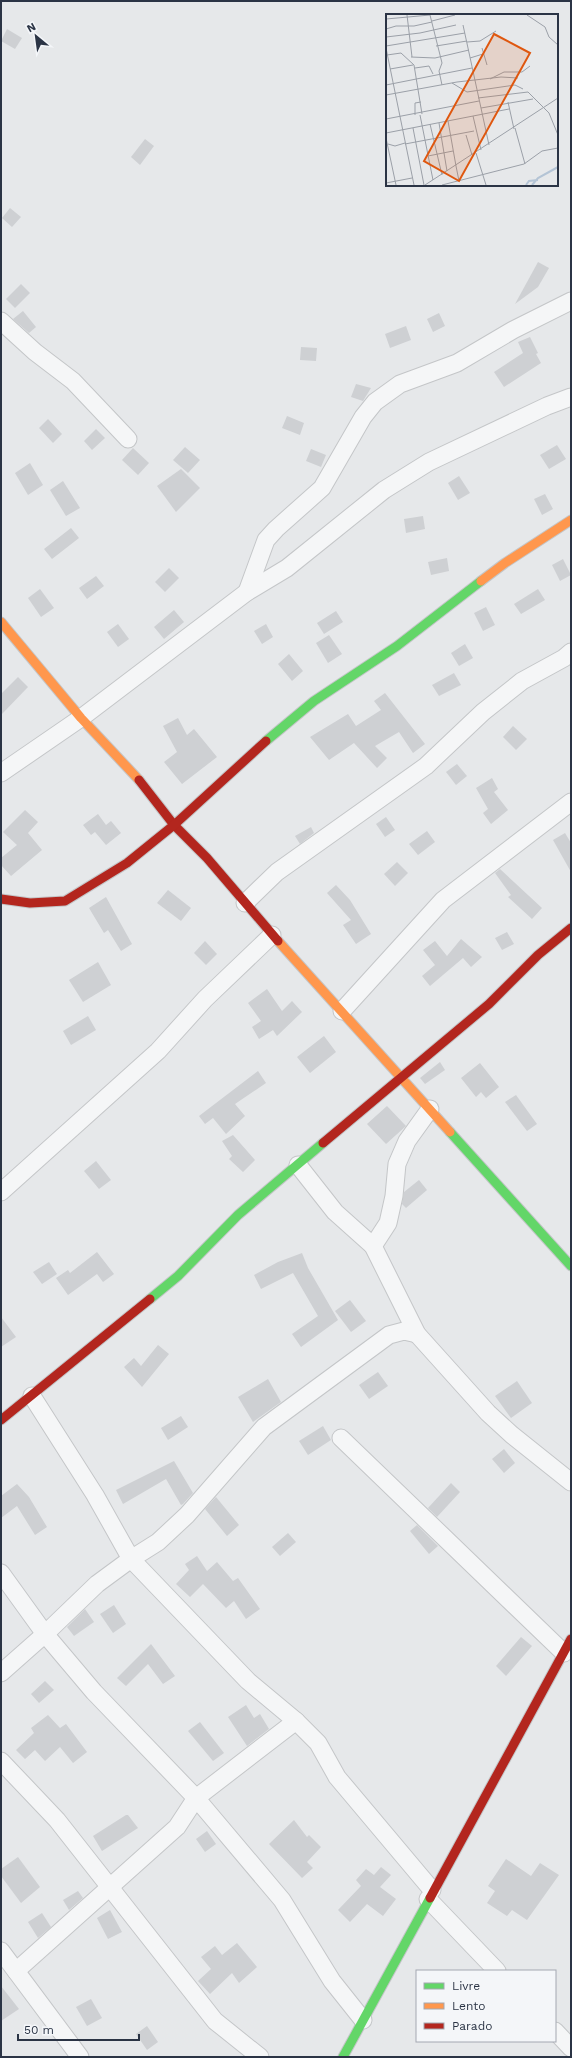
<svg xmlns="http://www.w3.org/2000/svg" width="572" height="2058" viewBox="0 0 572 2058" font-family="'Work Sans',sans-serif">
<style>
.building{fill:#ced0d3}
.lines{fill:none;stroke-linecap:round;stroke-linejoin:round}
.street-casing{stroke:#c4c6c8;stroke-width:19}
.fast-casing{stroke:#c4c6c8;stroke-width:11}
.slow-casing{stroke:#c4c6c8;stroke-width:11}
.jam-casing{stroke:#c4c6c8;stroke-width:11}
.street{stroke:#f5f6f7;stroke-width:17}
.fast{stroke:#63d668;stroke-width:9}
.slow{stroke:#ff974d;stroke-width:9}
.jam{stroke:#b3261e;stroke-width:9}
.inset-river{fill:none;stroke:#b4c4d5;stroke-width:2}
.inset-road{fill:none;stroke:#9ba0a8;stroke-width:1}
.view{fill:#df570f;fill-opacity:0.15;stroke:#df570f;stroke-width:2}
.inset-edge{fill:none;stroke:#2b3445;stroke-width:2}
</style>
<rect width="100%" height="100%" fill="#e6e8ea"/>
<g class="building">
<path d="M7 29 22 38 15 49 1 41Z"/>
<path d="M145 139 154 146 140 165 131 157Z"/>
<path d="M10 208 21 217 12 227 2 218Z"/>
<path d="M538 262 549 268 538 287 515 304Z"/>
<path d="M21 284 30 293 15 308 6 299Z"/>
<path d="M23 311 36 327 29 333 13 319Z"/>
<path d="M439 313 445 326 433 332 427 319Z"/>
<path d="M406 326 411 340 390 348 385 334Z"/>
<path d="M530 337 538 353 536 354 541 363 504 387 494 372 523 353 518 342Z"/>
<path d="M301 347 317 348 316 361 300 360Z"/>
<path d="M356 384 371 388 363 401 351 397Z"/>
<path d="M287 416 304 423 300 435 282 428Z"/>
<path d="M48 419 62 434 53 443 39 428Z"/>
<path d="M96 429 105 438 92 450 84 441Z"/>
<path d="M557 445 566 459 549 469 540 455Z"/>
<path d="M185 447 200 460 188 473 173 460Z"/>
<path d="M133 448 149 463 138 475 122 460Z"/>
<path d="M311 449 326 455 321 467 306 461Z"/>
<path d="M30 463 43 485 28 495 15 473Z"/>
<path d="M181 469 200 488 176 512 157 486Z"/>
<path d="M459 476 470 493 458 500 448 483Z"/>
<path d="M63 481 80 508 66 516 50 490Z"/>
<path d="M545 494 553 509 542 515 534 499Z"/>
<path d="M423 516 425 529 406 533 404 519Z"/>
<path d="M71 528 79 538 52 559 44 549Z"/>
<path d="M447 558 449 571 431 575 428 562Z"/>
<path d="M563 559 571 575 560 581 552 565Z"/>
<path d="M169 568 179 578 165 592 155 582Z"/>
<path d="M96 576 104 586 87 599 79 588Z"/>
<path d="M40 589 54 608 41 617 28 598Z"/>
<path d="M538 589 545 600 521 614 514 604Z"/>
<path d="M486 607 495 625 483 631 474 613Z"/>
<path d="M174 610 184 622 164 639 154 627Z"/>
<path d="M336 611 343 622 324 634 317 623Z"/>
<path d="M118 624 129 639 118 647 107 632Z"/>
<path d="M266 624 273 637 262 644 254 631Z"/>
<path d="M329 635 342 654 328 663 316 643Z"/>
<path d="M465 644 473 658 459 666 451 653Z"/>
<path d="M289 654 303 671 292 681 278 664Z"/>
<path d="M454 673 461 685 439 696 432 685Z"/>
<path d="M18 677 28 687 1 715V694Z"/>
<path d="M385 693 425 744 413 753 399 732 375 746 387 758 377 768 354 743 329 760 310 737 348 714 356 726 381 710 374 701Z"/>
<path d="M178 718 187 735 194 729 217 757 182 784 164 762 177 752 163 726Z"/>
<path d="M513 726 527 739 516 750 503 737Z"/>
<path d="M457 764 467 776 456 785 446 772Z"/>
<path d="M492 778 498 789 494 792 508 810 491 824 483 813 488 809 476 788Z"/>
<path d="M25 810 38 822 28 833 42 850 11 876 1 865V858L17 845 3 832Z"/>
<path d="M98 814 106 825 111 821 121 833 106 845 95 832 91 835 83 825Z"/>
<path d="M386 817 395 830 385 837 376 824Z"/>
<path d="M311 827 314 833 300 844 295 836Z"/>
<path d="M427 831 435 842 418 855 409 844Z"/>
<path d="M565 833 571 843V872L553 840Z"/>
<path d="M397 862 408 873 395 886 384 874Z"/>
<path d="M500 869 542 908 532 919 508 897 511 895 495 873Z"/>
<path d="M336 885 350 900 371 934 356 944 343 925 351 920 327 893Z"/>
<path d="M168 890 191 908 181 921 157 903Z"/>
<path d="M106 897 132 944 121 951 108 930 104 933 89 908Z"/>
<path d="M507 932 514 944 502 950 495 938Z"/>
<path d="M461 939 482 957 471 967 463 958 430 986 422 976 435 965 423 950 435 941 447 956Z"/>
<path d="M205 941 217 954 206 965 194 953Z"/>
<path d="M98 962 111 985 83 1002 69 980Z"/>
<path d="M267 989 282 1011 292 1001 302 1012 277 1036 273 1030 259 1039 252 1027 261 1021 248 1003Z"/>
<path d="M88 1016 96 1030 71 1045 63 1031Z"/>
<path d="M324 1036 336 1052 310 1073 297 1057Z"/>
<path d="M440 1062 445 1070 425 1084 420 1078Z"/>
<path d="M480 1063 499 1087 486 1098 481 1092 476 1097 461 1078Z"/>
<path d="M258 1071 266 1083 235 1104 245 1116 226 1134 213 1118 205 1124 199 1116Z"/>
<path d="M516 1095 537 1124 527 1131 505 1102Z"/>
<path d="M387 1106 406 1126 386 1144 367 1124Z"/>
<path d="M233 1135 255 1160 243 1172 229 1159 232 1156 222 1141Z"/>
<path d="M96 1161 111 1180 99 1189 84 1171Z"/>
<path d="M419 1180 427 1190 406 1208 402 1204 404 1192Z"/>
<path d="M97 1252 114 1274 103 1282 97 1274 68 1295 56 1278 68 1270 70 1273Z"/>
<path d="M302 1253 308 1268 338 1320 301 1347 292 1334 318 1316 293 1273 261 1289 254 1275 278 1262Z"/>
<path d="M49 1262 57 1274 42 1284 33 1272Z"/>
<path d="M350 1300 366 1321 351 1332 335 1311Z"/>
<path d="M1 1317 16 1337 1 1347Z"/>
<path d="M158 1345 169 1354 142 1387 124 1367 134 1358 141 1366Z"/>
<path d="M378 1372 388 1386 369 1399 359 1385Z"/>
<path d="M268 1379 281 1402 253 1422 238 1397Z"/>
<path d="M517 1381 532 1403 511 1418 495 1396Z"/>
<path d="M181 1416 188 1427 168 1440 161 1428Z"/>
<path d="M323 1426 331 1440 308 1455 299 1441Z"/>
<path d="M504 1449 515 1463 504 1473 492 1459Z"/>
<path d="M174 1461 193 1493 183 1504 181 1505 166 1479 123 1504 116 1490Z"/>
<path d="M451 1483 460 1492 437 1517 428 1508Z"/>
<path d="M17 1484 29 1497 47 1527 35 1535 17 1506 1 1518V1496Z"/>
<path d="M216 1497 239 1525 227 1536 205 1509Z"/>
<path d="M417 1525 438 1546 429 1554 410 1531Z"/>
<path d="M288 1533 296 1542 280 1556 272 1547Z"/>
<path d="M197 1556 207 1571 217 1562 233 1581 238 1578 260 1609 246 1619 234 1601 226 1608 203 1584 190 1597 176 1584 189 1570 185 1564Z"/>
<path d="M114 1605 126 1624 113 1633 100 1614Z"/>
<path d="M85 1609 94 1622 74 1636 67 1627Z"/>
<path d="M521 1637 532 1646 506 1676 496 1666Z"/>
<path d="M151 1644 175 1676 163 1684 148 1664 126 1686 117 1678Z"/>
<path d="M45 1681 54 1690 39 1703 31 1694Z"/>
<path d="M246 1705 254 1718 260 1714 269 1729 247 1746 228 1717Z"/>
<path d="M48 1715 60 1728 66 1724 87 1752 73 1763 60 1747 45 1761 35 1750 25 1759 16 1750 34 1733 31 1728Z"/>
<path d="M200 1722 224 1753 213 1761 188 1731Z"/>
<path d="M126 1815H128L138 1828 102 1851 93 1836Z"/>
<path d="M294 1820 307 1837 309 1835 321 1847 307 1862 313 1868 302 1878 269 1844Z"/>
<path d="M207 1831 216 1844 205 1852 196 1839Z"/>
<path d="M18 1857 40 1887 21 1903 1 1876V1869Z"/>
<path d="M506 1859 531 1876 540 1863 559 1875 527 1920 512 1910 507 1916 487 1903 495 1891 488 1886Z"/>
<path d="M381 1867 391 1875 380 1887 396 1899 383 1916 367 1904 350 1922 338 1910 361 1886 356 1880 366 1869 374 1875Z"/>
<path d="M78 1891 83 1898 69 1910 63 1900Z"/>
<path d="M110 1910 122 1932 108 1939 97 1918Z"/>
<path d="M42 1913 51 1927 38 1938 28 1922Z"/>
<path d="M237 1943 257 1967 239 1983 232 1973 210 1994 198 1981 211 1969 201 1957 215 1946 222 1955Z"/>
<path d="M1 1986 19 2009 1 2021Z"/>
<path d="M91 1999 102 2018 87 2026 76 2007Z"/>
<path d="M147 2026 158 2042 147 2050 136 2034Z"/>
</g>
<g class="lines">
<defs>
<g id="street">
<path d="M1 321 35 352 73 381 128 439"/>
<path d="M247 592 266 540 276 529 322 488 363 417 375 402 400 384 457 363 513 330 571 301"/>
<path d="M1 773 81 718 247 592 287 568 384 490 429 462 547 406 571 397"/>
<path d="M245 903 277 872 426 766 483 712 522 681 564 658 571 652"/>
<path d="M342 1011 443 900 571 802"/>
<path d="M298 1165 335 1212 373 1246 417 1334 488 1413 512 1435 571 1482"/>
<path d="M1 1192 158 1051 205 999 272 935"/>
<path d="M373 1246 388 1223 394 1196 397 1164 407 1141 430 1109"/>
<path d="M32 1396 95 1495 131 1559 248 1681 296 1721 318 1743 337 1777 432 1890"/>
<path d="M341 1438 564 1653"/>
<path d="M1 1573 45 1634 94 1692 196 1798 282 1900 332 1981 363 2020"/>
<path d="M1 1673 45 1634 97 1584 131 1559 158 1542 187 1515 264 1427 389 1335 404 1331 417 1334"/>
<path d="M1 1761 57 1820 215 2021 260 2057"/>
<path d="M428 1899 497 1971"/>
<path d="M1 1951 80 2057"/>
<path d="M16 1971 177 1827 196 1798 296 1721"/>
<path d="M555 2031 571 2048"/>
</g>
<g id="fast">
<path d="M266 741 314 701 397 646 481 581"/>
<path d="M450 1132 571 1266"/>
<path d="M150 1299 178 1276 238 1215 323 1143"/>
<path d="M343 2057 430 1898"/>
</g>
<g id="slow">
<path d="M481 581 505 563 571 520"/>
<path d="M1 622 81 718 139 780"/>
<path d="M278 941 450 1132"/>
</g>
<g id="jam">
<path d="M139 780 174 825 207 858 278 941"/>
<path d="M1 899 30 903 65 901 127 863 174 825 266 741"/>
<path d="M323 1143 489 1004 538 955 571 928"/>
<path d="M1 1420 150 1299"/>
<path d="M430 1898 571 1639"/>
</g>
</defs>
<use href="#street" class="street-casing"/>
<use href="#fast" class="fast-casing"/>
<use href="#slow" class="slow-casing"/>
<use href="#jam" class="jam-casing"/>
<use href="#street" class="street"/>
<use href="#fast" class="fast"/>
<use href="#slow" class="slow"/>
<use href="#jam" class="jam"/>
</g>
<g transform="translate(386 14)">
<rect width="172" height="172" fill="#e6e8ea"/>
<path class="inset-river" d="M140 171 143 167 152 166M146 171 152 164 172 153"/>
<path class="inset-road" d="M21 1 26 43M44 1 56 49 53 57 56 71M141 1 159 13 163 23 172 31M0 5 44 1M46 7 69 1M77 11 103 131M0 15 10 12H28L46 8M0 23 34 19 70 11M81 28 94 27 110 17M0 32 79 19M50 32 81 27M0 34 28 171M96 34 101 51M1 41 15 39 28 51 36 100M25 43 49 44M49 44 83 36M84 44 97 40M29 54 43 52 47 60M4 55 27 51M104 65 118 58H136L144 52M66 69 81 78 129 71 137 75M0 71 86 54M0 81 71 68 115 63 132 64M92 84 142 78 163 99 172 121M122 88 128 115M95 94 147 85M29 101V89L35 88M34 101 47 166M87 102 95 136M0 105 93 87M62 107 70 152M53 109 61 157M44 110 56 161M27 114 38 171M129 114 139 150M0 119 123 95M80 121 86 141M0 124 10 171M2 130 9 132 19 129M19 130 88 117M90 139 100 171M42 142 67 137M70 152 73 167M0 169 26 164M39 171 172 84M56 171 138 150 156 137 172 134"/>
<path class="view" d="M108 20 144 39 73 167 38 147Z"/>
<rect width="172" height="172" class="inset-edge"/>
</g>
<rect width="572" height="2058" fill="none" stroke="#2b3445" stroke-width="4"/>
<rect x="416" y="1970" width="140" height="72" fill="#f4f6f9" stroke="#a4a8b1"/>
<rect x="424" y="1983" width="20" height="6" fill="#63d668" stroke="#a4a8b1"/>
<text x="452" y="1990" font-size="12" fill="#2b3445">Livre</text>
<rect x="424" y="2003" width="20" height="6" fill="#ff974d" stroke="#a4a8b1"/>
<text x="452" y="2010" font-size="12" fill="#2b3445">Lento</text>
<rect x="424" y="2023" width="20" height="6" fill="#b3261e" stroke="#a4a8b1"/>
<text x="452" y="2030" font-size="12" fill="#2b3445">Parado</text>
<g transform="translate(36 36) rotate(331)" stroke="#f4f6f9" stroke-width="3" paint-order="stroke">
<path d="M0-3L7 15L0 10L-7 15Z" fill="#2b3445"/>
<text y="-6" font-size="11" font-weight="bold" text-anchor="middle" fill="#2b3445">N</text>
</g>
<path d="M18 2034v6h121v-6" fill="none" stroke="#2b3445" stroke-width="2"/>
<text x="24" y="2034" font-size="12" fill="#2b3445" stroke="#f4f6f9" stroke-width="3" paint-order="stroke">50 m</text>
</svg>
